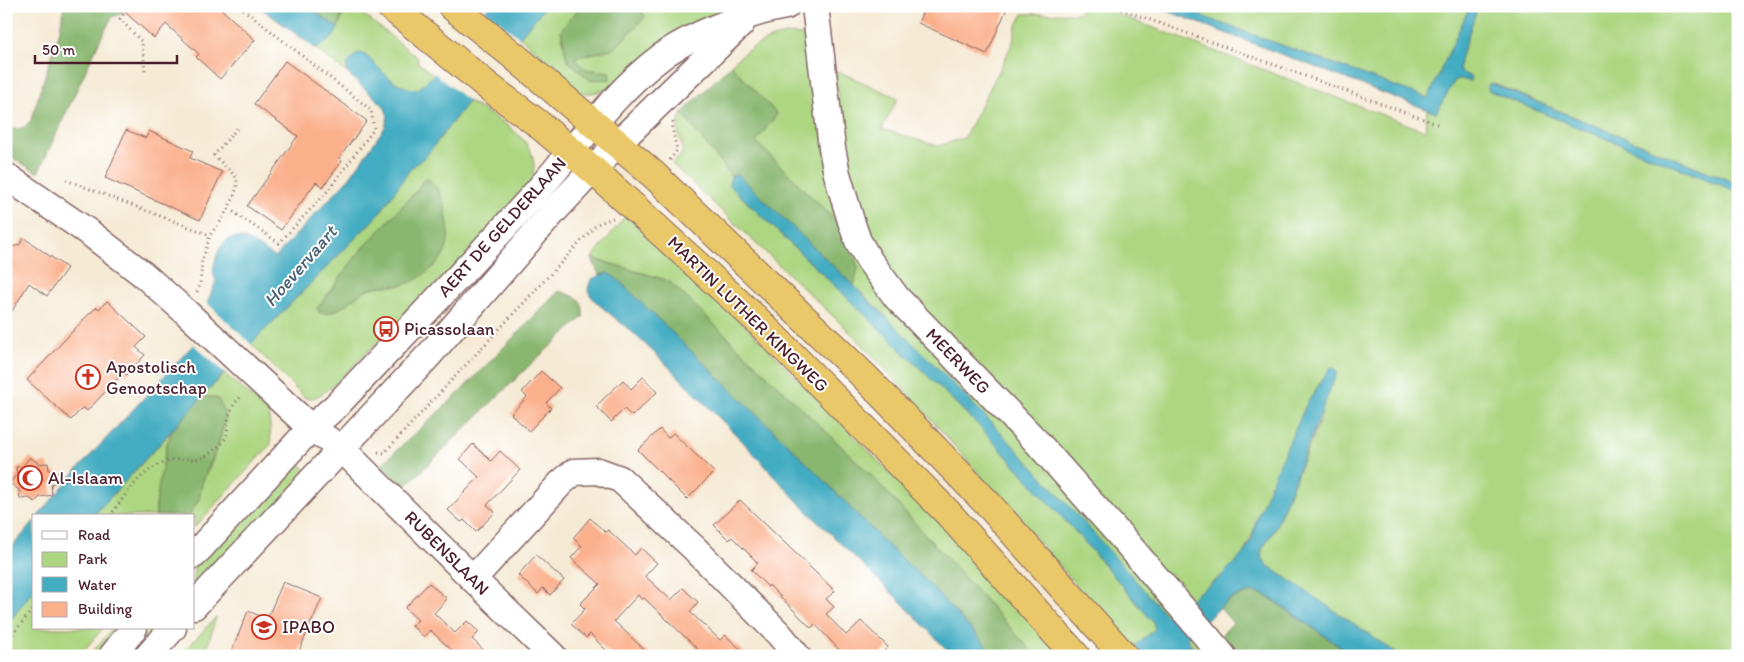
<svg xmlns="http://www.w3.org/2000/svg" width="1744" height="662" viewBox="0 0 1744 662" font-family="Itim,sans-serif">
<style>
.green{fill:#acd681;stroke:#7b7a56;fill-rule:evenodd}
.forest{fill:#89b76f;stroke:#6a6b4d}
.water{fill:#42acc2;stroke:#466676}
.pier{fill:#f5ead4}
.building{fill:#fbb08c}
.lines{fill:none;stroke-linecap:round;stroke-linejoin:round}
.minor-casing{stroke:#866666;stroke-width:29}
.highway-casing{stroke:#866666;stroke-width:30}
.path{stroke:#866666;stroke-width:3;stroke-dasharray:1 4;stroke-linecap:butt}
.minor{stroke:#fff;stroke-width:26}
.highway{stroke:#eac769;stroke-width:28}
.labels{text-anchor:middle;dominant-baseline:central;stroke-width:4;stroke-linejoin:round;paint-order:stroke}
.street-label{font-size:18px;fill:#4a1f2b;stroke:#fff}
.poi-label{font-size:18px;fill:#4a1f2b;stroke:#fff;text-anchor:start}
.water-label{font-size:19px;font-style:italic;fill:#465e6f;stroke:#fff}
</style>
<rect width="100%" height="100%" fill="#fff"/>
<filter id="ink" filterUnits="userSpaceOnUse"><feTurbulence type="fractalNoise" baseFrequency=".02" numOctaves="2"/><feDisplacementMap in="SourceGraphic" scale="10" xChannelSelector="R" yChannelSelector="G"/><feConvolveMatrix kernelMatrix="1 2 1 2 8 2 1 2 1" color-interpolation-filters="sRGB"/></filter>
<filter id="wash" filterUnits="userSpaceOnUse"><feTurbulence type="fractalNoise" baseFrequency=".0096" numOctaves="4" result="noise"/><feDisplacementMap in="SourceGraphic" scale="20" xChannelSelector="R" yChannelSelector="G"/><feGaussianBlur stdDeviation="1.12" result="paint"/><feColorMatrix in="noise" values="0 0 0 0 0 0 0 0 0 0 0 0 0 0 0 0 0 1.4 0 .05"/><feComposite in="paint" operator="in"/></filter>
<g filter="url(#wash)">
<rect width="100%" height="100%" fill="#f5ead4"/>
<g class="green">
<path d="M345 6H353L418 58 417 62 434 75 418 89C396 90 380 68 364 54L347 64V73L315 48C337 40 339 27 345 6Z"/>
<path d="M546 6H581L561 30 567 60 590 80 610 79 609 72 585 69 574 58 615 48 645 17 641 9 637 6H739L707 17 683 30 609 88C576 102 571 85 551 65 541 55 529 46 519 36Z"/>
<path d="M1084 6H1096L1425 131 1427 109 1436 112 1455 80 1461 79 1470 81 1471 77 1459 71 1460 59 1478 6H1738V184L1492 83 1503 97 1738 192V656H1401L1267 565 1261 556 1262 549 1275 529 1321 417 1330 368 1307 403 1256 521C1244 570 1221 571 1189 602L883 266 850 192 835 70 898 98 882 129 938 146 964 138 1001 67 1013 42 1016 27 1023 14 1078 13Z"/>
<path d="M1174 6H1470L1428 99Z"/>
<path d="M784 34 802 35 812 38 842 218 1176 612 1171 616H1167L888 318 854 286 858 267 841 226 756 142 777 114 731 65C745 49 765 40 784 34Z"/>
<path d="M467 101C489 114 527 132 533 158 535 167 533 176 531 185L482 239 336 383C326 390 318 400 305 398L251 344 379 214 411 168 427 154ZM422 182 399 286C389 286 377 285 368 289 353 296 343 309 327 314L317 309 357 255 418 189Z"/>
<path d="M682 113 731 176 729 185 888 337 979 426 1082 539 1153 622 1155 629 1132 649 936 425 855 337 672 164C674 161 679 158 681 155 687 146 671 132 682 113Z"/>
<path d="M626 215 754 334 994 579 1060 656H1036L872 476 669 281 592 258Z"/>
<path d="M225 374 269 412 271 444 194 528V516H189L199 499 202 483 212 462 223 429 225 418 217 398 203 396Z"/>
<path d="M172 431 167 444 156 506V516H93Z"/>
<path d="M291 456 310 474 194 599V561Z"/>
<path d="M34 589V628H103L79 656H6V626Z"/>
<path d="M216 617 205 656H180Z"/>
<path d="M113 628H122L103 656H89Z"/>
<path d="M138 628H167L142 656H118Z"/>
<path d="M1192 633 1214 656H1200L1187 638Z"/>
</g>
<g class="forest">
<path d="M64 6H127L121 14 112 17 99 42 38 173 6 154V129C18 129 24 130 31 120L60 29Z"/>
<path d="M307 6H345L338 28Z"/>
<path d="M581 6H637L641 9 645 17 615 48 574 58 585 69 609 72 610 79 590 80 567 60 561 30Z"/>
<path d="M731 65 777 114 756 142 841 226 858 267 854 286 738 175 731 176 682 113Z"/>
<path d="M428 179C432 183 437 187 440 193 447 207 453 242 443 256 438 264 420 279 411 282 397 288 380 283 366 290 351 299 339 315 320 313L317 308 322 302 357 255 418 189 422 181Z"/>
<path d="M592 258 669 281 872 476 1036 656H996L925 580 882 540 811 467 616 278 607 273 599 275Z"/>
<path d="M559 291C576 297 584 297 583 317L533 362 404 488 381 465 459 393Z"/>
<path d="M203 396 217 398 220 402 225 418 218 445 202 483 199 499 189 516H156V506L159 483 167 444 172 431Z"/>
<path d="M1252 592 1262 594 1277 603 1353 656H1238L1221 635 1233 623 1220 608C1230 599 1239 595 1252 592Z"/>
</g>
<g class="water">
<path d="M258 6H307L338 28C334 39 326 44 315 48Z"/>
<path d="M489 6H546L497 64 427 155 411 168 379 214 251 344 93 516H38L76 471 220 316 207 303 216 281C211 271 214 265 217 255 229 221 255 245 275 257L350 177 385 127 388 116 384 106 347 73V64L357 53 364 54C380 68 396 90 418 89L434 75Z"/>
<path d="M1154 6H1174L1428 98 1470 6H1478L1460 59 1459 71 1471 77 1470 81 1461 79 1455 80 1436 113Z"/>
<path d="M1490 83 1738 184V192L1503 97 1488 90V85Z"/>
<path d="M738 175C821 254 904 333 984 415 1047 480 1107 548 1167 616H1171L1198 593 1218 579 1244 553 1252 539 1256 521 1273 478 1307 403 1330 368 1333 367 1337 372 1275 529 1262 549 1261 556 1267 565 1401 656H1353L1278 603 1263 594 1252 592 1240 595 1230 599 1187 637 1189 643 1200 656H1180L1177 653 1172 651 1166 656H1124L1155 629 1153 622 1082 539 979 426 888 337 729 185 731 176Z"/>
<path d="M607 273 616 278 811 467 882 540 925 580 996 656H953L898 599 801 505 743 442 666 364 632 332 597 303 590 295 588 289 591 279Z"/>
<path d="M34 521V589L6 626V554Z"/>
</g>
<g class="pier">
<path d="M483 9 520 38 470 102 433 72Z"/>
<path d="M205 301 253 346 227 375 192 343 217 316 205 304Z"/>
</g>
<g id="blocks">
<g class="building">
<path d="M118 6H218L255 40 220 79 196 57 199 54 166 24 154 38Z"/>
<path d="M925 6H1008L987 54 918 23Z"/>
<path d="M285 61 367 121 339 158 342 161 323 187 316 182 281 230 247 206 298 136 254 104Z"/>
<path d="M126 130 146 138 149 131 193 151 190 158 222 172 200 220 105 178Z"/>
<path d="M24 238 67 268 47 296 29 283 6 321V263L10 258 8 248 19 245Z"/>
<path d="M107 301 146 337 136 347 145 355 126 375 124 372 87 411 83 407 71 420 27 380 88 315 97 307 99 309Z"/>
<path d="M541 371 560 388 546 403 551 408 529 431 511 414 527 397 522 392Z"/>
<path d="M643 377 657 392 632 416 624 409 611 422 596 406 623 380 631 389Z"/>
<path d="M660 429 668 438 673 433 714 472 687 499 638 450Z"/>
<path d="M473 444 491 461 500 451 520 470 487 505 495 512 476 532 464 520 461 522 448 510 479 477 460 459Z"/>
<path d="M30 457 39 464 48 463 49 470 74 478 51 484 52 495 40 497 35 502 29 498 20 499 19 490 10 483 17 474 16 467 23 466Z"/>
<path d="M740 500 835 591 826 599 834 607 826 614 846 635 861 621 888 647 879 656H845L815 624 811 628 769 585 768 587 751 570 758 563 732 537 729 540 714 525Z"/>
<path d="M590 518 605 532 608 530 635 555 641 548 657 563 645 576 671 600 683 588 698 602 690 612 720 640 725 635 748 656H705L644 598 642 600 638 595 614 621 651 656H612L590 634 586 638 571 624 585 609 580 604 600 584 571 558 582 546 573 538Z"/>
<path d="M536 555 564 580 550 595 543 588 538 594 518 575Z"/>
<path d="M283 582 322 598 297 656H246L232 650 248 611 267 619Z"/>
<path d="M429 583 447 599 434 613 455 633 467 621 479 632 472 639 490 656H458L430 630 424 637 412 626 418 620 405 608Z"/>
</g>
</g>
</g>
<g filter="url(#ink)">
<use href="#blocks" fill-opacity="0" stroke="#866666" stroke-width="1"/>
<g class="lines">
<defs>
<g id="minor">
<path d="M815 6 832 148 837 174 851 221 858 241 869 260 897 298 1036 441 1126 542 1223 656"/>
<path d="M6 176 91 234 144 275 188 314 311 428 342 449 473 579 553 656"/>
<path d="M194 555 311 428 336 406C402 336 469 267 533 196 575 150 610 95 661 57 690 35 750 12 786 6"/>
<path d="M473 579 561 483 574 472 598 471 620 479 695 549 779 634 797 656"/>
<path d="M194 606 430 354 555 210 617 144 741 24"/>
<path d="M112 656 134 628"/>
<path d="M148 656 173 628"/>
</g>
<g id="highway">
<path d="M390 6 489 87 536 122 593 170 755 318 947 512 1076 656"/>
<path d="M452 6 514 56 654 175 864 376 989 505 1124 656"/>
</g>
</defs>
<use href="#minor" class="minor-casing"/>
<use href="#highway" class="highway-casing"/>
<g class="path">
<path d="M129 6 120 19 142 42 145 71"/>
<path d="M1112 6 1440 125"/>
<path d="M670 160 677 150 672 127 673 122"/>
<path d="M66 180 210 235"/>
<path d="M229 209 279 243 326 193 374 129 371 110 239 6"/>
<path d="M197 292 200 285 202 262 210 235 221 221 233 199 237 187V178L214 155 239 126"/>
<path d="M378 452 384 453 597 224 613 218"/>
<path d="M110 516C127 493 144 464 175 460 186 458 198 462 208 455 213 451 222 445 225 439 229 431 227 425 229 417 231 407 236 401 243 395"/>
<path d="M6 642 34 608"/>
</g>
<use href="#minor" class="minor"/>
<use href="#highway" class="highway"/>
</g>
</g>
<defs>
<symbol id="bus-ring" viewBox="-11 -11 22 22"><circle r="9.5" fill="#fff" stroke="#c8321e" stroke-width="1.5"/><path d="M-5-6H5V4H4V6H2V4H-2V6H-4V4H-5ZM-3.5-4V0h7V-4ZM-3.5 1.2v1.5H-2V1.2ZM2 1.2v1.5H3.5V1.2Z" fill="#c8321e"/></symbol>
<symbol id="church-ring" viewBox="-11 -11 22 22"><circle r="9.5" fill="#fff" stroke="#c8321e" stroke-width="1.5"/><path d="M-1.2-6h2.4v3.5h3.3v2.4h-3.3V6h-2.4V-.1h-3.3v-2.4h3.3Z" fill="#c8321e"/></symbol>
<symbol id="mosque-ring" viewBox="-11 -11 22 22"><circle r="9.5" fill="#fff" stroke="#c8321e" stroke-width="1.5"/><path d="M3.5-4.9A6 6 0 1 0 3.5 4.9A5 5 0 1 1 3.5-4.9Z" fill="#c8321e"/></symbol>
<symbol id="university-ring" viewBox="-11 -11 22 22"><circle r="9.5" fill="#fff" stroke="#c8321e" stroke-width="1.5"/><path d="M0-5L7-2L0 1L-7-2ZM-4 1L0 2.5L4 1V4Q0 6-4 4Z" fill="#c8321e"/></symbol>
</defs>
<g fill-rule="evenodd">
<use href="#bus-ring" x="372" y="315" width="28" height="28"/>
<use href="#church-ring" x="74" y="363" width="28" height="28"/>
<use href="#mosque-ring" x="16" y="464" width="28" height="28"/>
<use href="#university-ring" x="250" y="613" width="28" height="28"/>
</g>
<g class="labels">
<g class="street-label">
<text transform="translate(502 227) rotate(-48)">AERT DE GELDERLAAN</text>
<text transform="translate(748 314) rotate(44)">MARTIN LUTHER KINGWEG</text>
<text transform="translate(958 361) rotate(46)">MEERWEG</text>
<text transform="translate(447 553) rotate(45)">RUBENSLAAN</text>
</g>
<g class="poi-label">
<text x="404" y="329">Picassolaan</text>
<text x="106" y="367">Apostolisch<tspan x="106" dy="21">Genootschap</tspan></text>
<text x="48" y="478">Al-Islaam</text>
<text x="282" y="627">IPABO</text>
</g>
<g class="water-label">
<text transform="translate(300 266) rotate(-49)">Hoevervaart</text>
</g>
</g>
<rect width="1744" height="662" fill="none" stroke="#fff" stroke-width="25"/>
<rect x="32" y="514" width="162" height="115" fill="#ffffff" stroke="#b7a5aa"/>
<rect x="42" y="531" width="25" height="8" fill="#ffffff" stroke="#b7a5aa"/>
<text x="78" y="540" font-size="15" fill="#4a1f2b">Road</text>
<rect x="42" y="552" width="25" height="15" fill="#acd681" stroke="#b7a5aa"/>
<text x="78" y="564" font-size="15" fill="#4a1f2b">Park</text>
<rect x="42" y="577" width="25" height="15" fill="#42acc2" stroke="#b7a5aa"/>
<text x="78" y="590" font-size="15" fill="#4a1f2b">Water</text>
<rect x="42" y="602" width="25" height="15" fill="#fbb08c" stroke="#b7a5aa"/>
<text x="78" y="614" font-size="15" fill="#4a1f2b">Building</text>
<path d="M35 55v8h142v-8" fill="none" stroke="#4a1f2b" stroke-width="2.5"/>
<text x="42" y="55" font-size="15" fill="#4a1f2b" stroke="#ffffff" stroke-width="4" paint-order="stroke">50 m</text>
</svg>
